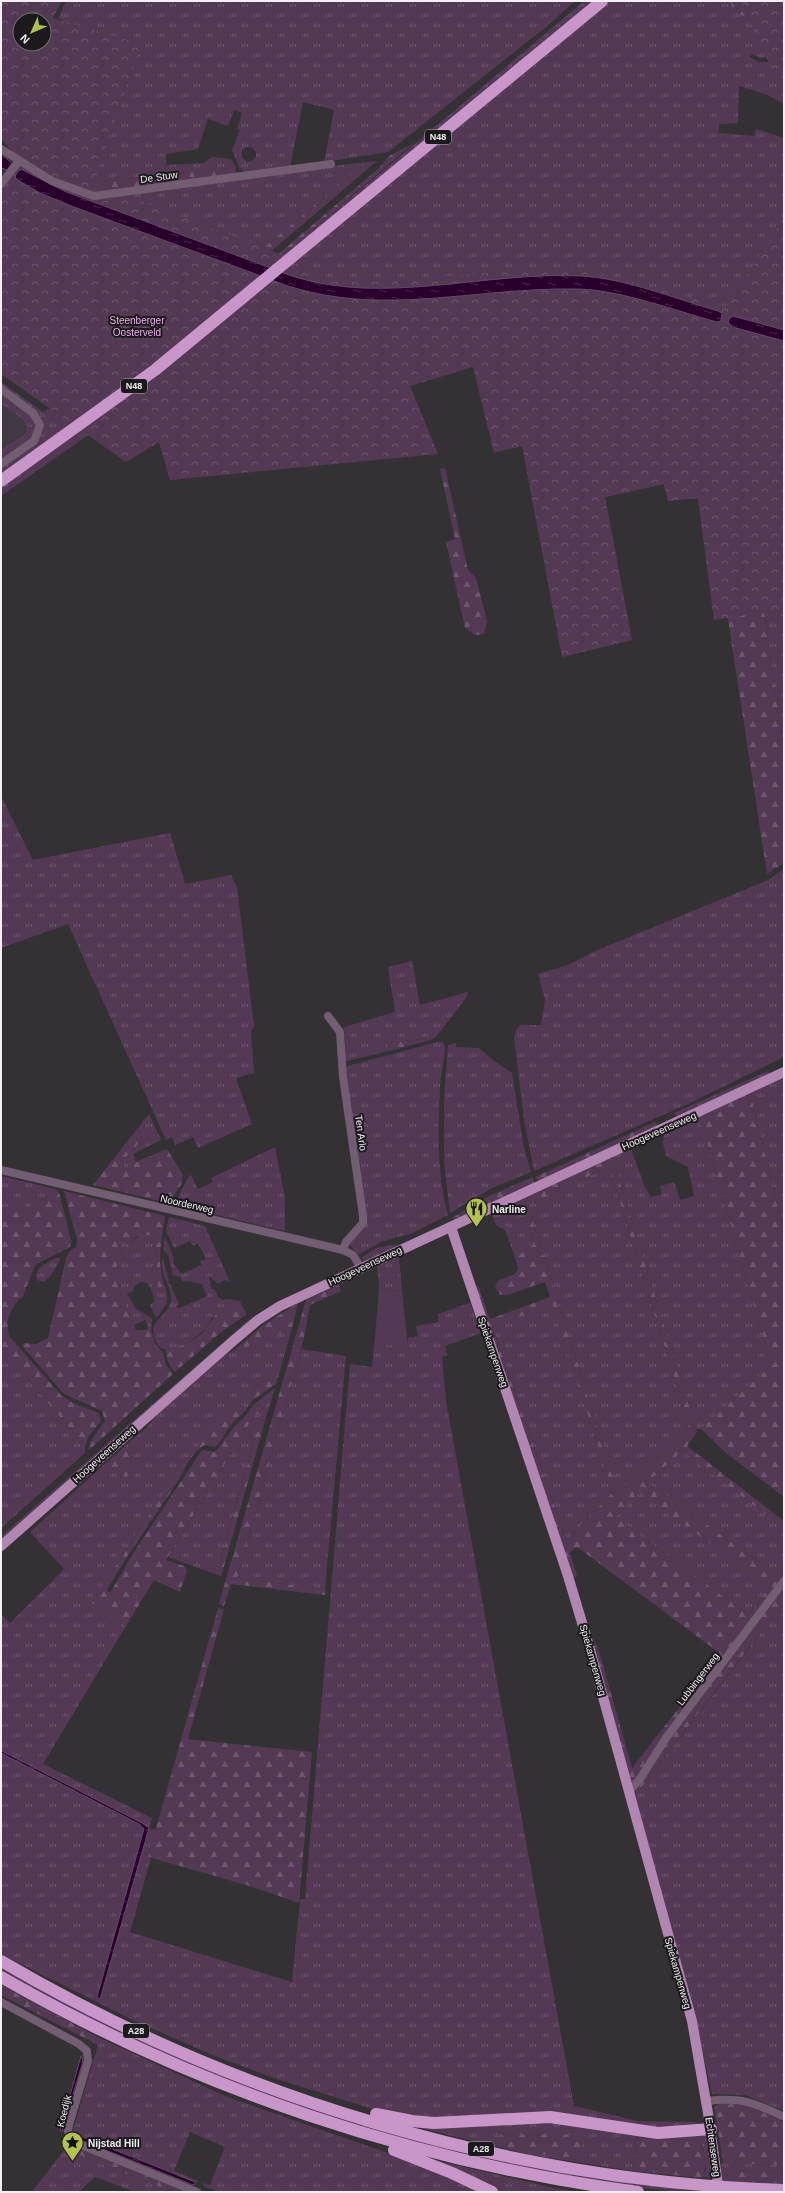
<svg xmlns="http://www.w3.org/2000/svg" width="785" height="2193" viewBox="0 0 785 2193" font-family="Arial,sans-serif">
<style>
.built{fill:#413941}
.grass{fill:url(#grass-tufts);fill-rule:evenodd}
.forest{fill:url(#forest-firs)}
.park{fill:url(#park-crowns);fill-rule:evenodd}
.pitch{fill:#533954}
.water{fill:url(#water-ripples);stroke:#654867}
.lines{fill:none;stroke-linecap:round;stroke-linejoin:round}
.minor{stroke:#725d72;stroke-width:8}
.major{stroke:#b186b1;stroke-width:10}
.highway{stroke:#c996ca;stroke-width:12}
.labels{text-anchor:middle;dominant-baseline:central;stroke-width:4;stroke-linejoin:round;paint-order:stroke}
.shield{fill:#1b191b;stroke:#b2b0b2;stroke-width:1}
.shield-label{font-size:9px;font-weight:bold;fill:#f2f0f2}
.street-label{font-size:10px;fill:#f2f0f2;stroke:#1b191b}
.park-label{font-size:10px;fill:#f2acf4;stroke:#1b191b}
.poi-label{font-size:10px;font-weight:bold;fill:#f2f0f2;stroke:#1b191b;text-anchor:start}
</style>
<defs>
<pattern id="grass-tufts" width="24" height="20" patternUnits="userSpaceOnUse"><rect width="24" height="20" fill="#533954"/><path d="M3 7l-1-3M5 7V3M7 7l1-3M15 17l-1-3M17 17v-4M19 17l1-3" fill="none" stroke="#6c566d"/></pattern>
<pattern id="forest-firs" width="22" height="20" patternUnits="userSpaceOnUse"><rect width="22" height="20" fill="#533954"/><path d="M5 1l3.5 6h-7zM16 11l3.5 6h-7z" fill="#6c566d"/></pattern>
<pattern id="park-crowns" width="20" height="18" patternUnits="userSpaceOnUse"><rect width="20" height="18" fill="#533954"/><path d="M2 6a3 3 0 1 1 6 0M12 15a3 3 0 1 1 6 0" fill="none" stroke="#6c566d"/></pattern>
<pattern id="water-ripples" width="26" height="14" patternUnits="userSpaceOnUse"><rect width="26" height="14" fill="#29002c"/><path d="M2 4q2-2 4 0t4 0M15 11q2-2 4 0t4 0" fill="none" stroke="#48264b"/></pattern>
</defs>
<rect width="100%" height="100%" fill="#343134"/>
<path class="built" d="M1 404 21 418 27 426 24 433 1 450Z"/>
<g class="grass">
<path d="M66 1H575L546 27 388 152 324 162 334 110 303 102 290 167 247 173 240 169 232 150 240 130 237 129 242 113 234 110 228 126 208 119 198 149 166 154V165L204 163 212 157 231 159 236 167 101 182 99 192 95 193 65 21 58 18ZM246 147H251L256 152V157L252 161 247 162 242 158V151Z"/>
<path d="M584 1H596L274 269 16 179 1 256V187L18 167 23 166 271 265Z"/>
<path d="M608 1H730L733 9 750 16 771 57 760 58 752 54 749 57 759 62H774L784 92V104L768 95 739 86 738 123 719 124V133L754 136 756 129 784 138V295L762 310 357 287 282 272Z"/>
<path d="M367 162 266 246 261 248 112 195 230 178Z"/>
<path d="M206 327 1 476V466L39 438 42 426 1 387V382L43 412Z"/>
<path d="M1 391 36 421V435L1 462V450L25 433 27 426 21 418 1 404Z"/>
<path d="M129 395 111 419 1 496V485Z"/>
<path d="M784 610V750L764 611Z"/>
<path d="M1 796 33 860 170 833 185 884 231 875 237 887 254 1026 251 1032 254 1073 236 1078 252 1124 198 1148 193 1137 175 1145 172 1137 166 1140 68 924 1 948Z"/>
<path d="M784 869V1057L688 1104 534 1171 524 1120 514 1037 516 1030 521 1025H541L545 999 538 974 568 965 600 949 768 880Z"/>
<path d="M412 961 420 1005 468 992 466 998 436 1037 388 1043 389 1051 347 1061 346 1059 344 1027 395 1012 388 967Z"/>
<path d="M438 1042H442L445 1046C445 1060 440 1075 440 1089 438 1131 437 1175 448 1215L412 1233 381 1242 358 1255 349 1244 364 1224 344 1070 347 1066Z"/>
<path d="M456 1043V1047L479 1048 493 1060 512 1073 523 1143 531 1172 492 1188 450 1213 444 1162V1100L448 1045Z"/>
<path d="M768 1071 770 1074 677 1119 674 1113Z"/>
<path d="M784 1076V1232L750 1092Z"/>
<path d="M149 1114 161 1140 133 1154 136 1162 126 1169 122 1162 143 1138 137 1129Z"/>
<path d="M697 1116 703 1128 771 1365 701 1429H696L612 1156 631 1149 644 1185 651 1197 662 1194 660 1186 674 1182 680 1200 694 1196 688 1167 666 1156 663 1143 664 1132Z"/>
<path d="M275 1147 285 1198V1231L174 1205 189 1176 191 1175 198 1189 213 1182 211 1178Z"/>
<path d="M609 1167 689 1425 686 1431 637 1476 650 1479 682 1450 784 1528V1568L778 1576 655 1487 634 1479 620 1491 617 1489 528 1206 537 1199 534 1193 539 1191 542 1197 568 1185 565 1179 570 1176 574 1183Z"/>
<path d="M1 1176 55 1189 59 1192 1 1219Z"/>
<path d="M520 1199 534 1244 515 1257 505 1230 497 1226 491 1213Z"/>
<path d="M169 1217 205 1226 230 1282 225 1280 218 1284 209 1276 211 1288 215 1290 218 1297 223 1300 229 1299 240 1301 241 1304 237 1310 212 1317C210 1321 208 1327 204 1330 197 1338 170 1356 160 1347 154 1343 154 1333 153 1327 158 1318 169 1311 171 1301 173 1286 157 1272 163 1257L169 1282 179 1304 177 1306 178 1309 207 1296 202 1284 189 1281 183 1282 180 1277 173 1275 168 1255 163 1250 165 1237 174 1258 173 1264 182 1274 202 1265 200 1261 206 1259 198 1243 193 1246 190 1241 174 1248 166 1231Z"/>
<path d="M143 1234 150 1235C163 1251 152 1274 160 1292L166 1290C170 1303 164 1308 156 1318L150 1305 155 1300 148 1283 142 1282 134 1286 133 1291 127 1294 136 1309 152 1318 151 1330H147L148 1326 145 1320 134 1325 119 1290 117 1265 121 1250 117 1241 123 1238 127 1244Z"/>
<path d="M407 1243 365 1262 361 1258 376 1248Z"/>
<path d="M399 1255 402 1291 379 1288 377 1265Z"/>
<path d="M56 1258H60V1260L52 1274 44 1282 37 1280C33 1268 48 1262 56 1258Z"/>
<path d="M470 1303 481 1333 445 1346 447 1355 442 1357 446 1401 574 2106 638 2121 696 2122 702 2126 683 2129 438 2119 382 2112 274 2078 215 2056 135 2021 1 1954V1753L139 1824 144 1829 97 1997 100 1999 146 1826 1 1752V1614L10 1623 64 1569 30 1532 106 1463 115 1471 134 1469 125 1446 147 1427 161 1409 220 1356 292 1328 279 1374 254 1388 251 1396 253 1400 248 1407 234 1405 222 1414 134 1537 92 1603 126 1626 43 1764 152 1818 149 1828 156 1830 148 1857 151 1858 130 1932 292 1982 300 1899H305L350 1364 372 1367 375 1337 382 1345H408V1338L418 1336 416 1326 438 1322V1314Z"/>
<path d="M552 1303 613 1492 561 1546 558 1537 564 1534 492 1325Z"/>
<path d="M264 1312 1 1544V1536L251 1318Z"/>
<path d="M1 1346 85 1447V1453L1 1528Z"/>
<path d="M301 1349 346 1356 325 1589 237 1578Z"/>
<path d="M272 1398 265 1421 260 1420 218 1568 223 1570 221 1576 168 1557 249 1424Z"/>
<path d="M640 1491 769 1587 751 1612 754 1618 750 1622 748 1615 615 1517Z"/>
<path d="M784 1604V2111L745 2095 712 2094 689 1992 634 1797 760 1634 752 1628 755 1624 766 1627Z"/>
<path d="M1 1965 71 2004 371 2125 716 2192H677L608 2184 439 2150 291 2106 141 2045 1 1972Z"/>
<path d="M100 2038 225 2096 416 2163 483 2192H219L203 2186 204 2183 210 2185 225 2147 190 2132 174 2171 198 2181 197 2183 78 2137 72 2134Z"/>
<path d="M521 2119 705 2134 707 2136 715 2178 701 2177 706 2170 703 2147 699 2139 670 2140 636 2137 633 2171 532 2155 399 2123ZM513 2134H538L581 2161 502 2145 501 2135Z"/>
<path d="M65 2149 172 2192H135L95 2177 79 2192H32Z"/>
<path d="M426 2158 549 2187 580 2192H496Z"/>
<path d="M723 2162 784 2166V2172L727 2170 728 2181 722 2180 721 2165Z"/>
</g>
<g class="forest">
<path d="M730 1H759L751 16H742L733 9Z"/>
<path d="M414 143 271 265 276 256 379 168 389 156Z"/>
<path d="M377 161 268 254 261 248 266 246 367 162Z"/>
<path d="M236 167 235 174 99 192 101 182Z"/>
<path d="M568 319 784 610 764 611 784 750V863L767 874 728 619 710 586 698 498 668 501 664 484 604 497Z"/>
<path d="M445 468 468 570 476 578 487 621 484 634 475 635 465 628 446 542 455 539 440 469Z"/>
<path d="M436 1037 431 1040 389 1051 388 1043Z"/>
<path d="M750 1092 784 1232V1497L726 1453 701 1429 771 1365 703 1128 697 1116Z"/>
<path d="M655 1122 658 1126 540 1182 535 1177Z"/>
<path d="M137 1129 143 1138 122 1162 126 1169 136 1162 167 1149 183 1175 181 1185 168 1203 93 1185Z"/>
<path d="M612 1156 697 1432 687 1446 784 1521V1528L682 1451 650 1480 637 1476 686 1431 689 1425 609 1167 574 1183 570 1176Z"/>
<path d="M533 1177 534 1184 454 1220 452 1218 489 1196Z"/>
<path d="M565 1179 568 1185 542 1198 539 1191Z"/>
<path d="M64 1191 165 1216C161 1243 156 1264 166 1290L160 1292C152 1274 163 1251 150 1235L138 1236 127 1244 123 1238 117 1241 121 1250 117 1265 119 1290 136 1330H151L155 1344 163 1353 166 1365 173 1374 88 1451 90 1442 105 1421 102 1411 64 1394 22 1346 24 1343 36 1344 48 1338 66 1258 70 1251 76 1247 77 1240Z"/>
<path d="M59 1192 71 1240 70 1247 35 1265 22 1299 20 1298C10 1310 5 1321 9 1336L62 1396 73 1403 99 1413 101 1421 88 1437 85 1447 1 1346V1219Z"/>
<path d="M534 1193 537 1199 528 1206 617 1489 620 1491 634 1479 655 1487 778 1576 784 1568V1576L754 1618 751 1612 769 1587 640 1492 615 1517 748 1615 750 1622 635 1782H629L590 1639 595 1642 600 1654 632 1768 721 1654 577 1547 570 1552 577 1576 572 1578 561 1546 613 1492 552 1304 492 1326 564 1534 558 1537 473 1287 477 1286 479 1288 490 1319 550 1297 545 1282 507 1295H500L495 1286 499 1280 515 1274 518 1269 515 1257 534 1244 520 1199Z"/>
<path d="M339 1285 341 1291 310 1305 304 1338 237 1578 325 1589V1595L231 1584 224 1606 219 1604 306 1300Z"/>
<path d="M298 1303 292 1328 230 1354 262 1326Z"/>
<path d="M241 1304 247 1314 220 1333 175 1372C167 1364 168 1359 165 1350 180 1347 196 1341 205 1330 211 1322 213 1316 221 1310L225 1312 237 1309Z"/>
<path d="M279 1374 276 1384 253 1400 251 1396 254 1388Z"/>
<path d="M275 1388 272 1398 249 1424 166 1560 184 1566 187 1570 180 1592 154 1580 126 1626 92 1603C125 1551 158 1500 195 1451 205 1436 217 1413 234 1405L248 1407C243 1415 236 1418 230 1426 225 1432 222 1442 215 1447L205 1445C190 1452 185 1471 176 1484 153 1519 128 1553 107 1590L110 1593 132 1555 202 1450 215 1452 234 1427 247 1414 253 1405Z"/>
<path d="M260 1420 265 1421 223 1570 218 1569Z"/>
<path d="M125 1446 134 1469 127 1477 121 1476 106 1463Z"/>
<path d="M784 1585V1604L766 1628 755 1624Z"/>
<path d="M218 1608 224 1609 188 1739 312 1752 299 1903 250 1886 148 1857Z"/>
<path d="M752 1628 760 1633 634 1797 633 1792 652 1762Z"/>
<path d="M1 1985 100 2038 98 2045 1 1995Z"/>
<path d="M720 2103 747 2105 784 2122V2166L723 2162 714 2107Z"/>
<path d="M513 2134 581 2135 584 2159 582 2161 505 2147 500 2142 501 2135Z"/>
<path d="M636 2137 670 2140 700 2139C704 2151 709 2168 701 2178L633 2171Z"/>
<path d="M70 2142 190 2192 167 2190 65 2149Z"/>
<path d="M727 2170 784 2172V2184L728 2181Z"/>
</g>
<g class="park">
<path d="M1 1H62L53 18 141 44 94 183 306 264 305 276 365 283 572 266 726 307 784 218V610L714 620 698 498 668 501 664 484 605 497 632 640 562 657 522 446 494 453 473 367 410 386 438 454 170 480 159 442 126 462 1 374V194L26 163 16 157 1 138ZM20 20H44V44H20Z"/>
<path d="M741 1H784V95Z"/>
</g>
<path class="pitch" d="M379 1288 402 1291 408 1346 382 1345 375 1337Z"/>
<g class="water">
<path d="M1 154 12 163 7 170 1 168Z"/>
<path d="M19 170H23L64 191 292 276C385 306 485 271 581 276 624 278 676 299 718 311L722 313 721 321 717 322C676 311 618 289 576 289 478 287 384 317 288 286L74 207 40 193 16 179 15 176Z"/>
<path d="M733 316 784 330V341L732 327 728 322 729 319Z"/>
<path d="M2 1751 142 1823 149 1828 100 1999 97 1997 144 1829 139 1824 1 1753Z"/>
<path d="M81 2056 83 2061 62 2131H60Z"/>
<path d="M80 2136 195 2182V2184L193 2185 78 2139Z"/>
</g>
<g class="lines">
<g class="minor">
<path d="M1 149 52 181 94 196 331 164"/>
<path d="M1 184 19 161"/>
<path d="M1 389 33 413 40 425 34 441 1 464"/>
<path d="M328 1016 340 1032 343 1077 363 1216V1223L346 1242 343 1250"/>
<path d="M1 1170 343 1250 353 1255 361 1268"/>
<path d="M629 1791 640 1779 666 1738 784 1581"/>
<path d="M1 2002 79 2044 87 2051 88 2061 69 2125 68 2132 74 2142 197 2192"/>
<path d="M706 2101C741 2097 753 2102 784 2117"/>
</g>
<g class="major">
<path d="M451 1227 568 1576 589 1646 692 2021 708 2113 719 2192"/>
<path d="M1 1546 232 1342 258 1320 280 1306 784 1072"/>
</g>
<g class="highway">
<path d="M1 481 155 370 602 1"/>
<path d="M1 1961C236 2099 511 2181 784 2190"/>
<path d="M1 1977C198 2090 414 2162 638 2192"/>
<path d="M376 2114 412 2121 434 2123 550 2117 658 2133 711 2129"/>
<path d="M394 2150 452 2173 492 2192"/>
</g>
</g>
<defs>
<symbol id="restaurant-pin" viewBox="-11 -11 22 30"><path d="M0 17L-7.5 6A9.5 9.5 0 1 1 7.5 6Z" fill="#b4c24b" stroke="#1b191b"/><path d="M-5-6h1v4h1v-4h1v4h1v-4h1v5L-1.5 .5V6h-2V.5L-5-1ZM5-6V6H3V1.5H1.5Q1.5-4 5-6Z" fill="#111"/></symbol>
<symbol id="sight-pin" viewBox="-11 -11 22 30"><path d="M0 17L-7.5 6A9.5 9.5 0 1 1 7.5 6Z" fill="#b4c24b" stroke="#1b191b"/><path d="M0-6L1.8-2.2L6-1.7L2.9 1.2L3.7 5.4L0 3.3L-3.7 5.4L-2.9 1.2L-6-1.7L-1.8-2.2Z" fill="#111"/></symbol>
</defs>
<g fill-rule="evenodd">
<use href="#restaurant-pin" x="464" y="1196" width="25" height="34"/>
<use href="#sight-pin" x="60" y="2130" width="25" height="34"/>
</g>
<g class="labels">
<g class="shield">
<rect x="425" y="130" width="26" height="14" rx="3"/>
<rect x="121" y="379" width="26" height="14" rx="3"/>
<rect x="123" y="2024" width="26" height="14" rx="3"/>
<rect x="468" y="2142" width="26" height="14" rx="3"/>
</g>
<g class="shield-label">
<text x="438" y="137">N48</text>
<text x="134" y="386">N48</text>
<text x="136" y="2031">A28</text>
<text x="481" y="2149">A28</text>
</g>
<g class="street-label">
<text transform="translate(159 177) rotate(-8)">De Stuw</text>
<text transform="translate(659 1131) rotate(-24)">Hoogeveenseweg</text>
<text transform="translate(361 1133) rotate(82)">Ten Arlo</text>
<text transform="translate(187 1204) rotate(13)">Noorderweg</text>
<text transform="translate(365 1266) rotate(-25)">Hoogeveenseweg</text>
<text transform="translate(493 1352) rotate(71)">Spiekampenweg</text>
<text transform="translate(104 1454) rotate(-42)">Hoogeveenseweg</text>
<text transform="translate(593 1660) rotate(74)">Spiekampenweg</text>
<text transform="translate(698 1679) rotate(-53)">Lubbingerweg</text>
<text transform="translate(678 1973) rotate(74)">Spiekampenweg</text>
<text transform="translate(64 2111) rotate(-76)">Koedijk</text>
<text transform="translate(713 2147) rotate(82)">Echtenseweg</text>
</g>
<g class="park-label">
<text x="137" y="320">Steenberger<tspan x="137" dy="12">Oosterveld</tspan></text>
</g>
<g class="poi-label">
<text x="492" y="1209">Narline</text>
<text x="88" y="2143">Nijstad Hill</text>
</g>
</g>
<rect width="785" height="2193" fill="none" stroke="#f2f0f2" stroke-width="4"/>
<g transform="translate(32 32) rotate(225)"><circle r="19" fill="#1b191b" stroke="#716f71"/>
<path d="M0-3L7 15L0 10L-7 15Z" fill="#b4c24b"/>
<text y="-6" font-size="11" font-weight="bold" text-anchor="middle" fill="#f2f0f2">N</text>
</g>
</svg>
